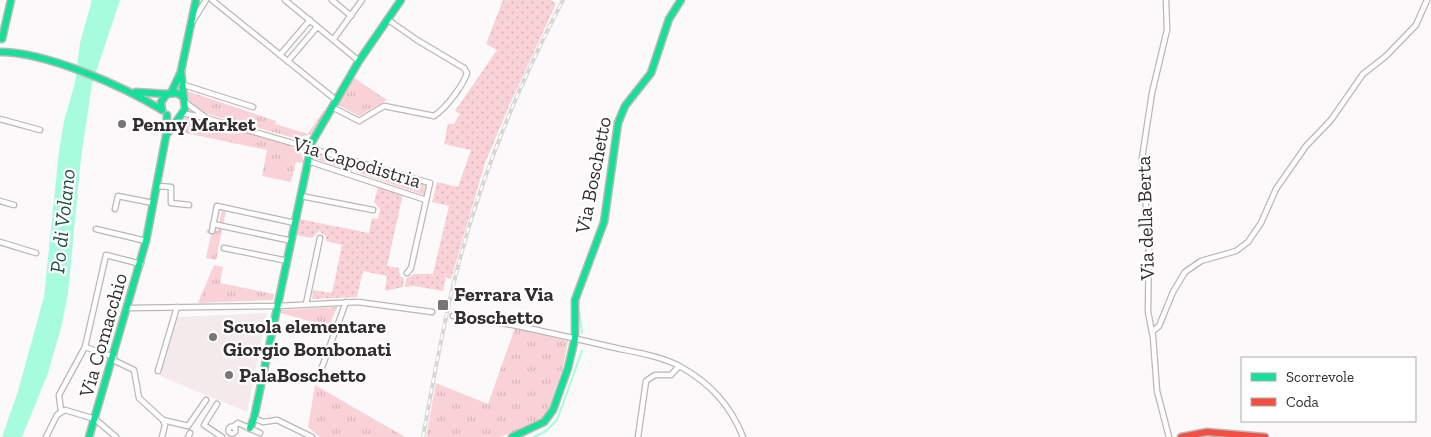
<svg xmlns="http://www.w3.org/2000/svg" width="1431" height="437" viewBox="0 0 1431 437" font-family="'Zilla Slab',serif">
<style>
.built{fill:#f5eaeb}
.grass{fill:url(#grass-tufts)}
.park{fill:url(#park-dots)}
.water{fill:#a7fcdd}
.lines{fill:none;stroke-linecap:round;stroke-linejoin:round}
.stream{stroke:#a7fcdd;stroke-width:2}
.street-casing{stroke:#bbb7b7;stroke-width:7}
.fast-casing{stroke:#bbb7b7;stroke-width:9}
.jam-casing{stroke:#bbb7b7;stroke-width:9}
.street{stroke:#fffefe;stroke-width:4.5}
.fast{stroke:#16e098;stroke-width:6}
.jam{stroke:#f24e42;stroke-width:6}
.rail-casing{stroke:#d7d6d6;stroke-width:4}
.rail{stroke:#fff;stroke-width:2;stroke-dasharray:5.5;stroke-linecap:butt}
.poi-dot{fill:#797575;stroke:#fff;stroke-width:2}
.labels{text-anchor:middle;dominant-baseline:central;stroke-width:4.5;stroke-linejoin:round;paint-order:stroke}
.poi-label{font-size:20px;font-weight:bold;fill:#332e2e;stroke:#fff;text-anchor:start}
.street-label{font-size:20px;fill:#332e2e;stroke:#fff}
.water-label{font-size:21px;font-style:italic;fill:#205441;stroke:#fff}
</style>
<defs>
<pattern id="grass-tufts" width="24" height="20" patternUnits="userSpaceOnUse" patternTransform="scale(1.25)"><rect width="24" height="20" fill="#f9d2d7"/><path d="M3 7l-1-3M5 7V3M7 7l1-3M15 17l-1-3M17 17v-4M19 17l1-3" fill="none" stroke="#d6b5b9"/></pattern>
<pattern id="park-dots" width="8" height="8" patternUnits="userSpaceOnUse" patternTransform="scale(1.25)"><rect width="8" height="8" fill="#f9d2d7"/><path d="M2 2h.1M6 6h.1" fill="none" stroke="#d6b5b9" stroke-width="1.8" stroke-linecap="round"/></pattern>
</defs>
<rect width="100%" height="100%" fill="#fcf9fa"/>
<path class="built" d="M267 313 247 412 160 376 177 317Z"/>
<g class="grass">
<path d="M353 77 387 100 359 116 336 104Z"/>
<path d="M184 90 276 121 275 124 308 134 324 110 326 112 312 134 294 138 201 112 190 102Z"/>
<path d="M189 117 287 144 301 153 304 163 296 162 291 182 262 176 267 150 171 130 180 119Z"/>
<path d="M313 152 354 162 352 171 312 158Z"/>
<path d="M358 164 426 184 424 195 356 172Z"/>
<path d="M222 210 226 211 216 260 206 258 211 234 206 233 207 229 217 231Z"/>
<path d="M214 265 223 267 220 283 274 294 273 300 198 303Z"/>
<path d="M337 307 329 327 281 313V310Z"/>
<path d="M515 328 568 341 563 367 547 413 540 420 519 430 499 437H426L436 383 488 404Z"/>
<path d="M315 385 405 437H320L308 427Z"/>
</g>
<g class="park">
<path d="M503 0H551L556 4 509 106 485 163 451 279 446 277 443 291 414 286 405 287 406 279 414 274H433L449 206 432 202 437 182 458 187 471 150 444 144 448 124H454L460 114 455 111 497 50 486 44Z"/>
<path d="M378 187 403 194 387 266 399 268 400 276 404 278 403 287 385 291 387 276 363 271 357 297 312 299 313 290 332 293 342 245 326 241V236L319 231 312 238 296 235 299 219 369 233 372 218 378 219 380 209 374 202Z"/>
</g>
<path class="water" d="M92 0H120L92 84 81 158 68 293 61 328 48 373 22 437H2L18 391 44 297 59 151 64 121 75 83 80 43Z"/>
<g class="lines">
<g class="stream">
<path d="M608 221 615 164"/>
<path d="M581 292 578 305 582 333"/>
<path d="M534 437 546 431 557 420 582 351"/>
</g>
<defs>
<g id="street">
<path d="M212 0 336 100"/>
<path d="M285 0 359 61"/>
<path d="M332 0 351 16"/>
<path d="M1166 0 1167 30 1152 93 1142 158 1149 242 1148 312 1153 337 1157 391 1169 437"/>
<path d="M193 21 206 0"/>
<path d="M333 40 362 0"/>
<path d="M280 55 310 20"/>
<path d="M288 61 317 27"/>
<path d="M181 84 253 107"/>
<path d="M185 102 205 117"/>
<path d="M332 107 359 121 384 106 434 116C446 108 463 86 467 73L464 68 417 40 387 19"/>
<path d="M182 113 206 118 430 183 411 268 407 273"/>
<path d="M0 119 40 130"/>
<path d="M308 161 426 200"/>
<path d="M157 186 171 187V203L189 205"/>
<path d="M301 196 373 210"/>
<path d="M0 201 14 205"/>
<path d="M115 209 118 196 153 203"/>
<path d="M213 224 292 241"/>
<path d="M96 229 146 241"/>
<path d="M212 231 217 206 295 223"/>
<path d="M0 242 36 253"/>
<path d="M224 248 288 261"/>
<path d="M306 304 320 238"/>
<path d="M129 308 278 306 358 302 432 312"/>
<path d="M453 316C506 322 556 334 607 346 632 352 659 355 681 367 710 383 731 406 743 437"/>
<path d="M1152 332 1159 326 1173 292 1185 272 1201 261 1236 251 1248 242 1261 223 1276 189 1306 146 1331 120 1363 74 1386 56 1416 25 1427 0"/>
<path d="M85 347 114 357"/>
<path d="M113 360 134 370 139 398 163 420 188 426 206 400"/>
<path d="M158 371 177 307"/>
<path d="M318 378 346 302"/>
<path d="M217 404 204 425 222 437"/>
<path d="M61 411 59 395 85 347 106 255 141 264"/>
<path d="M254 418 263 422 277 420 312 437"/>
<circle cx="232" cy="430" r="3.5"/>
<path d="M233 427 238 423 260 433"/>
<path d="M46 437 57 415 65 410 95 419 116 437"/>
<path d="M162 437 165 425 163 420"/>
<path d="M188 437 190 433"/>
<path d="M638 437 646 381 655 375H671L679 366"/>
</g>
<g id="fast">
<path d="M2 39 11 0"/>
<path d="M0 52C46 52 123 86 162 110"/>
<path d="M136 92 167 94"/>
<path d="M171 93 180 74"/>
<path d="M162 110 161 102 167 94 177 93 183 97"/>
<path d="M168 133 185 109 181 71 196 0"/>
<path d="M250 428 254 418 312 142 359 61 401 0"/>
<path d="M89 437 146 241 166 136 167 115"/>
<path d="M512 437 544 422 553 410 568 368 575 338V300L604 222 618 123 625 106 651 73 669 19 681 0"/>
</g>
<path id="jam" d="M1181 437 1207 432 1265 437"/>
</defs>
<use href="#street" class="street-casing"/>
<use href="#fast" class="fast-casing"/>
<use href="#jam" class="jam-casing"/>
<use href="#street" class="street"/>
<use href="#fast" class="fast"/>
<use href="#jam" class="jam"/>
<defs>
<path id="rail" d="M423 437C433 381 443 325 457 270 481 176 518 86 563 0"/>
</defs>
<use href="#rail" class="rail-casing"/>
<use href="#rail" class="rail"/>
</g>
<g class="poi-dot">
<circle cx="122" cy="124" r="5"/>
<rect x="437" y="299" width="12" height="12" rx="2.5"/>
<circle cx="213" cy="337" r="5"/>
<circle cx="229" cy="375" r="5"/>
</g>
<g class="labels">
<g class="poi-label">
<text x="132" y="124">Penny Market</text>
<text x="454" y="294">Ferrara Via<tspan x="454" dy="23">Boschetto</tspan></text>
<text x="223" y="326">Scuola elementare<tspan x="223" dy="23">Giorgio Bombonati</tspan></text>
<text x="239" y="375">PalaBoschetto</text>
</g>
<g class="street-label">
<text transform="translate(357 162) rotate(17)">Via Capodistria</text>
<text transform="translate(593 175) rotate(-79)">Via Boschetto</text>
<text transform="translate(1145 218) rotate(-92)">Via della Berta</text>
<text transform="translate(103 335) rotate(-74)">Via Comacchio</text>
</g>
<g class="water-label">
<text transform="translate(62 221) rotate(-84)">Po di Volano</text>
</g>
</g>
<rect x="1241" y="357" width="175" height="65" fill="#ffffff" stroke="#adabab"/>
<rect x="1251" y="373" width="25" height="8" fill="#16e098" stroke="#adabab"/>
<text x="1286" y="382" font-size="15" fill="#332e2e">Scorrevole</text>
<rect x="1251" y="398" width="25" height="8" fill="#f24e42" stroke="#adabab"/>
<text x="1286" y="407" font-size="15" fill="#332e2e">Coda</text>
</svg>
